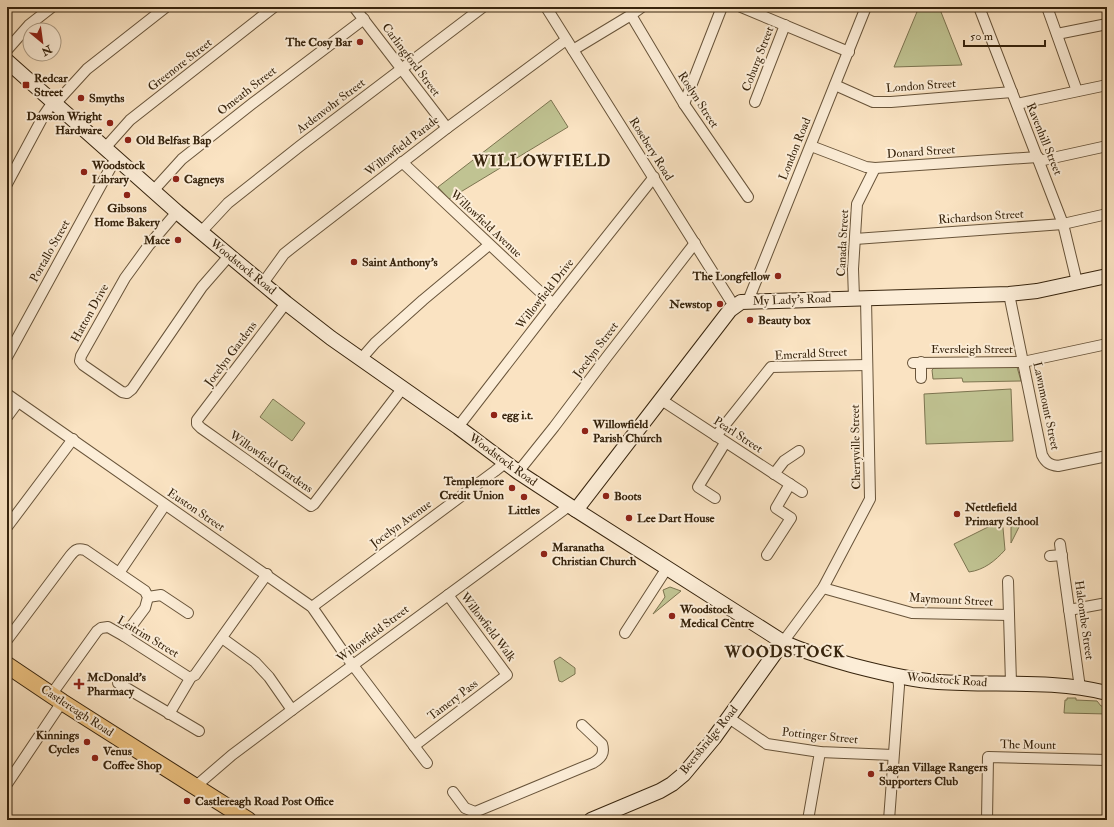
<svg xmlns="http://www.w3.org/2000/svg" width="1114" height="827" viewBox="0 0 1114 827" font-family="'IM FELL Double Pica',serif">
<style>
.green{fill:#c0c392;stroke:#7c7450}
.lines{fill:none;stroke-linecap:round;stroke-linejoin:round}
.street-casing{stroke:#68543a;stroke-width:12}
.secondary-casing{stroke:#37240d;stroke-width:16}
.primary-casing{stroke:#37240d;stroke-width:18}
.street{stroke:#fcedd7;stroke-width:10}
.secondary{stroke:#fcedd7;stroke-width:14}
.primary{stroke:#edc281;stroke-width:16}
.poi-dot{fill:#8f2418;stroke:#fcedd7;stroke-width:1.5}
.labels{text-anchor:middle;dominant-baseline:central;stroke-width:4;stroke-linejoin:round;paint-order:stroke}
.poi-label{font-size:12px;font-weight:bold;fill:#37240d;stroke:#fcedd7;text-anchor:start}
.street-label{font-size:12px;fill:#37240d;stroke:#fcedd7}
.district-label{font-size:16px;font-weight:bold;letter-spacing:1px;fill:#37240d;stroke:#fcedd7}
</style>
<rect width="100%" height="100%" fill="#fae3c2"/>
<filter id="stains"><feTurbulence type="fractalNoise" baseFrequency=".005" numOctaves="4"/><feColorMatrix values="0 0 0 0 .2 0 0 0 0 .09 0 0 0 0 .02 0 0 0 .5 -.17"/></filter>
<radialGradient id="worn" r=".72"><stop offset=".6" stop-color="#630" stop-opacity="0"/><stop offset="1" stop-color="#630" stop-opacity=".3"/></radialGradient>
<g class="green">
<path d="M919 7H939L962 65 894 67Z"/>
<path d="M551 100 568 127 449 199 438 187Z"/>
<path d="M962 367H1017L1021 381 963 382 962 378 933 379 932 370 934 368Z"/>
<path d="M1011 389 1013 441 926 444 924 394Z"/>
<path d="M273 399 305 423 292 441 260 417Z"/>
<path d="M1000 521 1003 528 1005 550C995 561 984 570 969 572L954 544Z"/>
<path d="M1015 523 1019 527 1011 543V526Z"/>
<path d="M670 587 681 591 653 614 665 597 663 590Z"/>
<path d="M560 657 575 668V674L562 682 559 681 554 661Z"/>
<path d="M1067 698H1076V700L1097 701 1101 706H1107V714L1064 713 1065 700H1067Z"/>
</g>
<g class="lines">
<defs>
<g id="street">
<path d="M354 7 447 128"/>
<path d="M546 7 734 306"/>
<path d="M741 7 849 52"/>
<path d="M979 7 1063 224 1077 282"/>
<path d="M1047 7 1077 91"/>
<path d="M631 15 684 104 748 197"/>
<path d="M1057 34 1107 24"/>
<path d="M7 50 29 25 52 7"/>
<path d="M573 50 631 15 642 7"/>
<path d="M835 85 873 102H891L1012 92"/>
<path d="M755 102 785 25"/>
<path d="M55 104 87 69 166 7"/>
<path d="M684 104 722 7"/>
<path d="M1017 104 1107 85"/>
<path d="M811 146 866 167 875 168 1038 157"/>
<path d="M105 148 130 120 274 7"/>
<path d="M1039 161 1107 146"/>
<path d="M402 162 553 304"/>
<path d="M7 184 44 115 53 102"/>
<path d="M153 191 182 159 253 103 364 19"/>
<path d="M177 212 149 245 125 278 81 356 80 361 83 365 122 392 127 393 132 389 202 287 229 256"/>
<path d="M201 232 228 203 300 146 483 7"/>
<path d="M855 239 1063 224 1107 214"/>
<path d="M263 283 284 254 294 246 447 128 566 40"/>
<path d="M1009 294 1042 455C1046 463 1050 465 1058 466L1107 456"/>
<path d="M854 298 853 269 857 204 875 168"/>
<path d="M748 301 866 7"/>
<path d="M286 303 197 420V424L201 428 311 506 314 504 402 389"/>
<path d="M7 357 112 165 117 159"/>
<path d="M361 359 375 343 423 300 489 245"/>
<path d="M921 362V378"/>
<path d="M913 363 1023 362 1107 344"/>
<path d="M7 394 312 607 346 656 427 763"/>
<path d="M660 399 802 492"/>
<path d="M7 417 18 402"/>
<path d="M458 427 553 304 654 177"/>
<path d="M716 436 771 367 867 365"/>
<path d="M518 472 554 427 606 358 695 243"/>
<path d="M774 474 784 461 799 451"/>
<path d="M715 498 698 487 725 443"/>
<path d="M7 527 73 439"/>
<path d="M1060 544 1080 688"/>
<path d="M767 555 791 518 776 508 790 484"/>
<path d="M1050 556 1062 555"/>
<path d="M119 573 165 505"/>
<path d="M1008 581 1011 683"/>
<path d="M823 588 912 613 1009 615"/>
<path d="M148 597 161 595 188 613"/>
<path d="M312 607 495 471 505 463"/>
<path d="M1069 610 1107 603"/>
<path d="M625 633 667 568"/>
<path d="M222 638 255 662 269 677 292 710"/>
<path d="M7 640 70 556C75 550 77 548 85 550L145 591 148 597 145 608 124 636"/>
<path d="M783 642 823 588 870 499 866 299"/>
<path d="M118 683 199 731"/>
<path d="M51 695 97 631 101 628 108 627 124 636 188 677H191"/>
<path d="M169 714 191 677 195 675 267 574"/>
<path d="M729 718 767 744 820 752 893 755"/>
<path d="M414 746 507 675 448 595"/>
<path d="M7 784 62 702"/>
<path d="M196 786 232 755 292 710 569 506"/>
<path d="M453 792 465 808 475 812 593 763C601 758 605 754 602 744L582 725"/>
<path d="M808 820 820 752"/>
<path d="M889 820 899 686 898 677"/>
<path d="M987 820 988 757 1107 760"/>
</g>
<g id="secondary">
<path d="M7 61 177 212 286 303 331 338 458 427 518 472 576 510 783 642C806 653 830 659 855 666 882 673 910 680 938 682 994 686 1052 679 1107 693"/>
<path d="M576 510 730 310 741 302 1009 294 1037 291 1107 276"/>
<path d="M591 820 660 791 672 784 684 774 714 738 783 642"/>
</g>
<path id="primary" d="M7 665 62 702 248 820"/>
</defs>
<use href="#street" class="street-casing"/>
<use href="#secondary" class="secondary-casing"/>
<use href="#primary" class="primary-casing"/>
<use href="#street" class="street"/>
<use href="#secondary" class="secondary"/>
<use href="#primary" class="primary"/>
</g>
<g class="poi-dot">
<circle cx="360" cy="42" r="4"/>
<rect x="22" y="81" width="8" height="8" rx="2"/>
<circle cx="81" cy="98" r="4"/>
<circle cx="110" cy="123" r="4"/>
<circle cx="128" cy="140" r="4"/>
<circle cx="84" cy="172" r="4"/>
<circle cx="176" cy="179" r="4"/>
<circle cx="127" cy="195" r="4"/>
<circle cx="178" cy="240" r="4"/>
<circle cx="354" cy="262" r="4"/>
<circle cx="778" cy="276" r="4"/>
<circle cx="720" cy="304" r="4"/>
<circle cx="750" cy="320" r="4"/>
<circle cx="494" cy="415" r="4"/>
<circle cx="585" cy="431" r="4"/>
<circle cx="512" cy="488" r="4"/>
<circle cx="606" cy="496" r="4"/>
<circle cx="524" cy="497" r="4"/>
<circle cx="957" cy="514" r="4"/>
<circle cx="629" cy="518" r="4"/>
<circle cx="544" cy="554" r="4"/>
<circle cx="672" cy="616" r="4"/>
<path d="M77 678h4v4h4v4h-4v4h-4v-4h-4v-4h4z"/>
<circle cx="87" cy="742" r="4"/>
<circle cx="95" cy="758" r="4"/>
<circle cx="871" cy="774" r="4"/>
<circle cx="187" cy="801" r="4"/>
</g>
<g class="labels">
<g class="poi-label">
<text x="352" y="42" text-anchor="end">The Cosy Bar</text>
<text x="34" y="78">Redcar<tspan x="34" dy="14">Street</tspan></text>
<text x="89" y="98">Smyths</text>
<text x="102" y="116" text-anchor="end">Dawson Wright<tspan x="102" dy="14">Hardware</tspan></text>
<text x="136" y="140">Old Belfast Bap</text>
<text x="92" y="165">Woodstock<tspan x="92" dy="14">Library</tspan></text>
<text x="184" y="179">Cagneys</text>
<text x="127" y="208" text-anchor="middle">Gibsons<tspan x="127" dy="14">Home Bakery</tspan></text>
<text x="170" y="240" text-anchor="end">Mace</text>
<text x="362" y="262">Saint Anthony's</text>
<text x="770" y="276" text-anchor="end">The Longfellow</text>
<text x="712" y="304" text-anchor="end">Newstop</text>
<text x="758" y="320">Beauty box</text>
<text x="502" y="415">egg i.t.</text>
<text x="593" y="424">Willowfield<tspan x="593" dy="14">Parish Church</tspan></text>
<text x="504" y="481" text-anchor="end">Templemore<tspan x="504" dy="14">Credit Union</tspan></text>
<text x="614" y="496">Boots</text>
<text x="965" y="507">Nettlefield<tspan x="965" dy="14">Primary School</tspan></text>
<text x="524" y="510" text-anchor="middle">Littles</text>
<text x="637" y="518">Lee Dart House</text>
<text x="552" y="547">Maranatha<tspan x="552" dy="14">Christian Church</tspan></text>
<text x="680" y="609">Woodstock<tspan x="680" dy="14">Medical Centre</tspan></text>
<text x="87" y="677">McDonald's<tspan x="87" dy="14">Pharmacy</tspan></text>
<text x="79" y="735" text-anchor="end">Kinnings<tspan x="79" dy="14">Cycles</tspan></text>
<text x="103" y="751">Venus<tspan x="103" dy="14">Coffee Shop</tspan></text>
<text x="879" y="767">Lagan Village Rangers<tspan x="879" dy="14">Supporters Club</tspan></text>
<text x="195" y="801">Castlereagh Road Post Office</text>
</g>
<g class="street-label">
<text transform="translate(758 59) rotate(-69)">Coburg Street</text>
<text transform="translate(411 60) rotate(53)">Carlingford Street</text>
<text transform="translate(180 65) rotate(-38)">Greenore Street</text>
<text transform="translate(921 86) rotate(-4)">London Street</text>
<text transform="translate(247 91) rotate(-38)">Omeath Street</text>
<text transform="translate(698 100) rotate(57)">Roslyn Street</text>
<text transform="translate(331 106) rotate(-37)">Ardenvohr Street</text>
<text transform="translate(1044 139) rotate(68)">Ravenhill Street</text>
<text transform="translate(402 146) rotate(-38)">Willowfield Parade</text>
<text transform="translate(651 149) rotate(58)">Rosebery Road</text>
<text transform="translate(795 149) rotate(-68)">London Road</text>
<text transform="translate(921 152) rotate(-4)">Donard Street</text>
<text transform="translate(981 217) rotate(-4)">Richardson Street</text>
<text transform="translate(486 224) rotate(43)">Willowfield Avenue</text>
<text transform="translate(843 243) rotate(-87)">Canada Street</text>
<text transform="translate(50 251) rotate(-61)">Portallo Street</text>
<text transform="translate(243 267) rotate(39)">Woodstock Road</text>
<text transform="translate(545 294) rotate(-52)">Willowfield Drive</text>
<text transform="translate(792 300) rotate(-2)">My Lady's Road</text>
<text transform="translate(90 313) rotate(-61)">Hatton Drive</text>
<text x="972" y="349">Eversleigh Street</text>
<text transform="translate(596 350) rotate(-53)">Jocelyn Street</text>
<text transform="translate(231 354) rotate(-53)">Jocelyn Gardens</text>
<text transform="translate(811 354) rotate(-3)">Emerald Street</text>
<text transform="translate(1046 406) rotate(78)">Lawnmount Street</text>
<text transform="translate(738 435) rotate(33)">Pearl Street</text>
<text transform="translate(856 447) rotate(-91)">Cherryville Street</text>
<text transform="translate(503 460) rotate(36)">Woodstock Road</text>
<text transform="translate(271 462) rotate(35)">Willowfield Gardens</text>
<text transform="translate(196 510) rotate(34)">Euston Street</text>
<text transform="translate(401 524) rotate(-36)">Jocelyn Avenue</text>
<text transform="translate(951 600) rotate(3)">Maymount Street</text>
<text transform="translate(1084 620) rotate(82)">Halcombe Street</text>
<text transform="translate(488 627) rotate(53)">Willowfield Walk</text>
<text transform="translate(373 634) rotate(-37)">Willowfield Street</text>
<text transform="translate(148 637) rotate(31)">Leitrim Street</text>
<text transform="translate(947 680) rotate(4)">Woodstock Road</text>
<text transform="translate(453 700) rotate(-37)">Tamery Pass</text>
<text transform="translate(77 711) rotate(33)">Castlereagh Road</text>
<text transform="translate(820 736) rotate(6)">Pottinger Street</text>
<text transform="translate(709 740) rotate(-51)">Beersbridge Road</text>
<text transform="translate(1028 745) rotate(1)">The Mount</text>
</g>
<g class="district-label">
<text x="542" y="161">WILLOWFIELD</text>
<text x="785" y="652">WOODSTOCK</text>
</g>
</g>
<rect width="1114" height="827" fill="none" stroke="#fae3c2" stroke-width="24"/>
<rect x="8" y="8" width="1098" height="811" fill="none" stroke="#37240d" stroke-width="2"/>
<rect x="12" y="12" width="1090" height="803" fill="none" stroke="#37240d"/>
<g transform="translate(42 42) rotate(151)"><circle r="19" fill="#fcedd7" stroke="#ad9d86"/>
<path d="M0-3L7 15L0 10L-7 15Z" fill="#8f2418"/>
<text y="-6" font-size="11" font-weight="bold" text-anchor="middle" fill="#37240d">N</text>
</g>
<path d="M964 40v6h81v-6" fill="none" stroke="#37240d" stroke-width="2"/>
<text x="970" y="40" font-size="12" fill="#37240d" stroke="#fcedd7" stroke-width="3" paint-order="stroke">50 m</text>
<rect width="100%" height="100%" filter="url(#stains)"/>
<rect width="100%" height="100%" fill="url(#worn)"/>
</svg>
